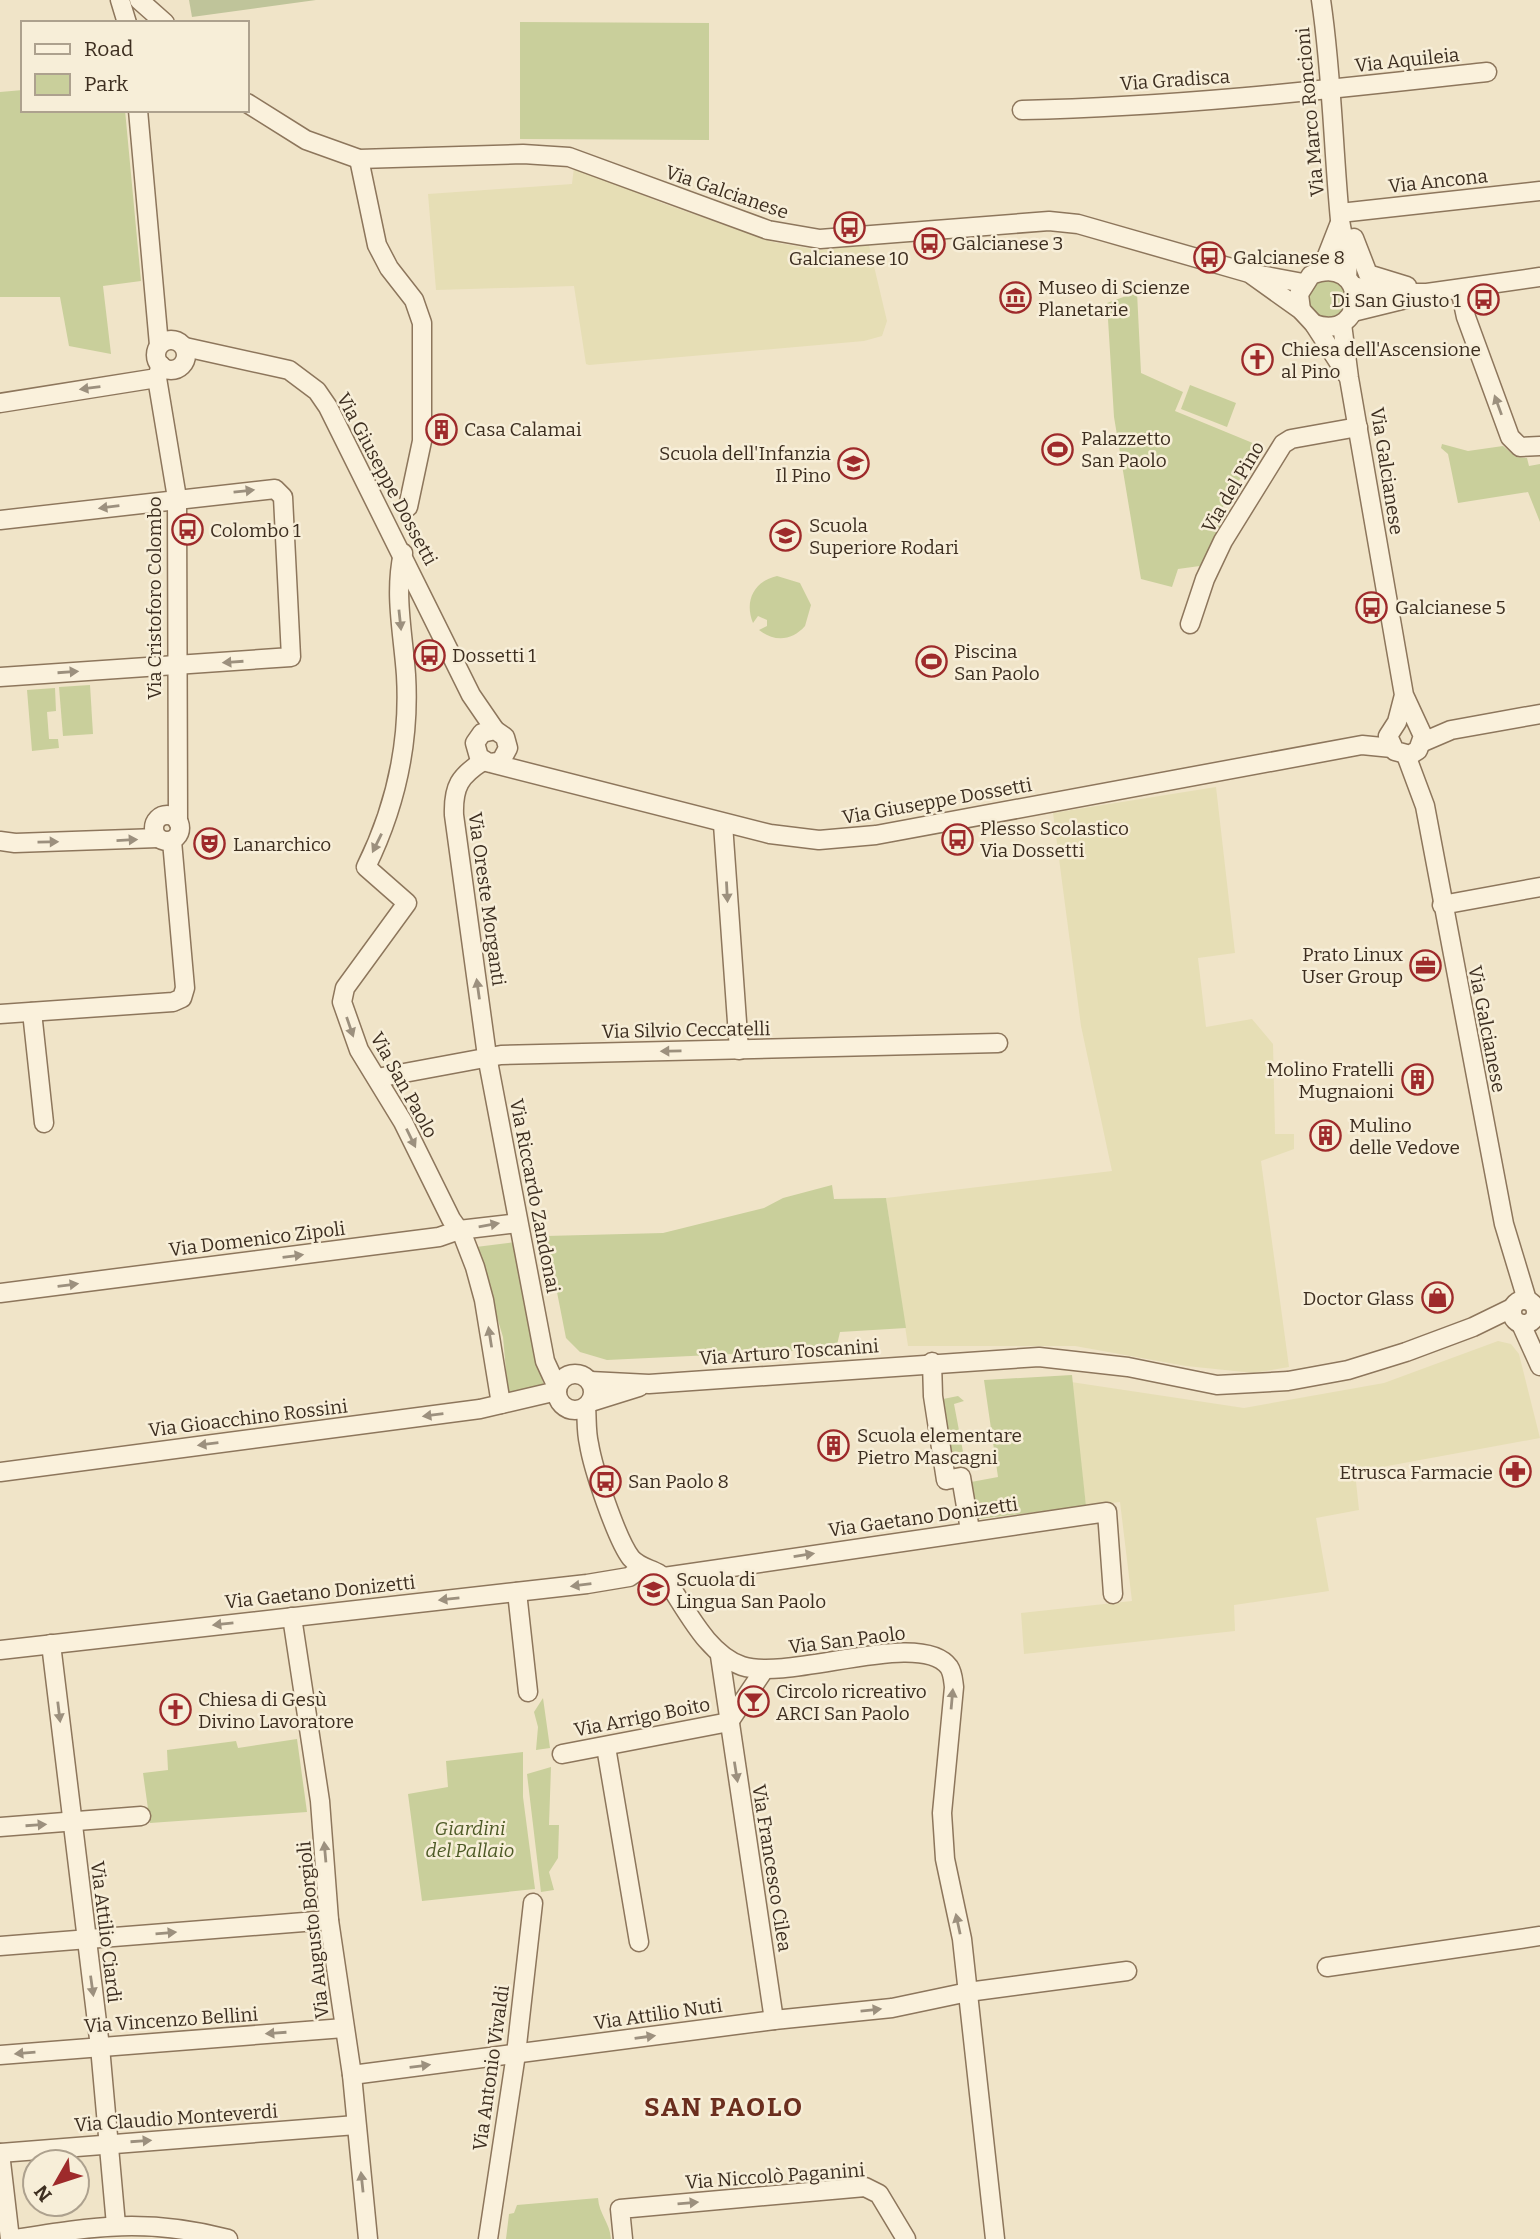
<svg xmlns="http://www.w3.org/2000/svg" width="1540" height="2239" viewBox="0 0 1540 2239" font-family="Bitter,serif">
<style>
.farmland{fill:#e6deb5}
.green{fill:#c9cf9b}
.cemetery{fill:#bfc49a}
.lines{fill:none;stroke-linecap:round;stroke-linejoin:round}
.minor-casing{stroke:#8d765c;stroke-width:21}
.minor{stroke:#faf1dc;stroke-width:18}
.oneway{fill:#9c907e}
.labels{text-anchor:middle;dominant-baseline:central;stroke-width:5;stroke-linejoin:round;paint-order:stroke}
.street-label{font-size:19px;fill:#3d2e20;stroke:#f7eed8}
.poi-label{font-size:19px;fill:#3d2e20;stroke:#f7eed8;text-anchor:start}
.park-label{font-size:19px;font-style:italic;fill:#4d5a26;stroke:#f7eed8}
.district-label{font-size:26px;font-weight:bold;letter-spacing:2px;fill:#6b2e1e;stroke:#f7eed8}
</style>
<rect width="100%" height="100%" fill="#f0e4c8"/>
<g class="farmland">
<path d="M574 167 662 203 773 242 818 250 869 245 887 321 882 336 864 341 589 365 586 364 574 286 436 290 428 194 572 184Z"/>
<path d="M1216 787 1235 953 1198 958 1206 1027 1252 1019 1273 1044 1275 1134H1294V1149L1261 1161 1289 1367 1254 1373 1186 1366 1075 1346H908L886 1198 1112 1171 1081 1026 1053 813Z"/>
<path d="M1498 1341 1511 1344 1519 1354 1540 1438 1355 1472 1359 1510 1316 1518 1329 1591 1234 1605 1235 1631 1024 1654 1021 1613 1132 1601 1120 1502 1086 1506 1071 1382 1244 1408 1384 1383Z"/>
</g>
<g class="green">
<path d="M520 22 709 23V140L520 139Z"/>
<path d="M23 90V110H125L141 281 103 286 111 354 69 346 60 297H0V92Z"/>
<circle cx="1328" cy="299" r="20"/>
<path d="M1137 292 1141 373 1183 392 1175 411 1260 446 1218 515 1223 531 1207 565 1178 569 1172 587 1141 579 1114 417 1107 303Z"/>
<path d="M1190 385 1236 403 1227 427 1181 409Z"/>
<path d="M1442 444 1468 451 1503 446 1516 457 1527 458 1529 466 1540 464V522L1528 492 1458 503 1448 454 1441 448Z"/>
<path d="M777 576 800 583 811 605 805 626C792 641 774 642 759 630L767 626V620L758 616 753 623C744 601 754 581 777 576Z"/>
<path d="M90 685 93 734 63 736 59 687Z"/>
<path d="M55 688 56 711 47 712 49 739H58L59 748 32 751 27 690Z"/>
<path d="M832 1185 834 1199 886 1198 906 1328 840 1332 836 1349 607 1360 580 1352 566 1338 546 1236 663 1233 764 1208 783 1198Z"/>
<path d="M515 1242 544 1388 508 1393 503 1337 476 1247Z"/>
<path d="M1072 1375 1086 1506 978 1519 971 1482 998 1477 984 1380Z"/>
<path d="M958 1396 964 1401 954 1404 964 1457 973 1458 975 1463 953 1462 943 1399Z"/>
<path d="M543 1698 550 1748 536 1750 538 1727 534 1712Z"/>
<path d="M297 1739 307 1812 150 1823 143 1773 168 1770 167 1750 236 1741 238 1748Z"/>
<path d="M523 1752V1797L535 1889 422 1901 408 1794 448 1787 446 1761Z"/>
<path d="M551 1767 549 1825H559L558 1858 549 1872 554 1890 541 1892 527 1774Z"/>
<path d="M598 2198C599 2214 610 2223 611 2239H506L509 2214 514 2213 517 2205Z"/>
</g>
<path class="cemetery" d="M189 0H316L192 17Z"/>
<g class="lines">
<defs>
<g id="minor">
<path d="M120 0 127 23"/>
<path d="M139 0 165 23"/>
<path d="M1321 0C1332 73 1333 146 1340 220 1343 240 1349 257 1347 278"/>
<path d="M247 103 306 140 359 159 523 154 569 157 768 230 820 239 1049 221 1078 224 1249 273 1303 283"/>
<path d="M138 110 159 345"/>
<path d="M1022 110C1177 107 1333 89 1487 72"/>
<path d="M359 159 377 245 389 268 414 300 422 323V441L408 507"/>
<path d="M1340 213 1540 191"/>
<path d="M1354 238 1368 274 1407 286"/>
<path d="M1321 271 1339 225"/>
<path d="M1252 275 1301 310 1314 324 1347 375"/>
<path d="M1353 286 1384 293H1427L1540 277"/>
<path d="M1460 289 1466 317 1510 437 1520 447 1540 446"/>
<path d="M1301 310 1299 294 1311 275C1368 252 1370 343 1314 324"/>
<path d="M1353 312 1410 298"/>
<path d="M1342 324 1349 378 1404 695 1423 736 1418 750 1410 755 1395 751 1388 736 1397 722 1404 695"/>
<circle cx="171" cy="355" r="15"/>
<path d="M185 347 289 370 317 391 328 407 471 695 495 730"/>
<path d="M161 365 157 378 177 498 178 822"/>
<path d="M0 403 157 378"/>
<path d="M0 520 275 489 283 497 291 657 0 677"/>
<path d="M403 553C394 594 403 633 406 675 410 743 396 806 366 867L407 903 345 988 342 1002 359 1050 403 1122 451 1219 463 1236 475 1267 484 1300 501 1404"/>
<path d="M1190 624 1205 579 1223 541 1283 444 1291 439 1358 427"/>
<path d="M1423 742 1451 730 1540 714"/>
<path d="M1406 755 1425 806 1504 1224 1527 1300"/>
<path d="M483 761C460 776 453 786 454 815L487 1056 545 1361 557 1387"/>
<path d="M491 763 501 761 508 748 505 737 495 730 482 733 475 743 479 757 487 762 770 834 819 840 876 835 1362 745 1392 748"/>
<circle cx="167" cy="828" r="13"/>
<path d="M723 824 739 1050"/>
<path d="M0 841 15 843 158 838"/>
<path d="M1442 905 1540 887"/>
<path d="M32 1012 44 1123"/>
<path d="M0 1014 173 1002 182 998 185 988 172 841"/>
<path d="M377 1078 501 1055 998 1043"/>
<path d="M0 1293 439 1237 459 1230 518 1223"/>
<circle cx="1524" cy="1312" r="12"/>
<path d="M1521 1324 1540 1366"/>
<path d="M932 1362 933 1396 946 1480 961 1477 970 1530"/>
<circle cx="575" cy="1392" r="18"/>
<path d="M590 1381 649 1384 1039 1357 1128 1367 1217 1385 1288 1381 1348 1370 1406 1352 1473 1327 1512 1308"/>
<path d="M591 1402 639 1387"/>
<path d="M586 1407C587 1419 586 1432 589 1444 593 1469 617 1540 631 1558 641 1570 658 1569 666 1580 687 1610 707 1654 742 1666 791 1682 920 1628 949 1667 953 1673 953 1680 954 1687L942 1813 945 1859 962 1939 995 2239"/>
<path d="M0 1472 480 1409 557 1391"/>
<path d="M664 1577 1107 1512 1113 1594"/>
<path d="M517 1592 528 1692"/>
<path d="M292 1617 320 1801 329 1920 352 2075 368 2239"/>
<path d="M51 1644 100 2047 116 2225"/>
<path d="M0 1650 587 1584 629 1577 642 1568"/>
<path d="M720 1656 774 2020"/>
<path d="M606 1747 639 1942"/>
<path d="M562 1754 729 1722 764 1670"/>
<path d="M0 1827 141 1816"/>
<path d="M0 1946 329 1920"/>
<path d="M1327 1967 1540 1936"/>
<path d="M0 2055 344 2028"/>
<path d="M352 2075 774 2020 892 2008 968 1992 1127 1971"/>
<path d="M0 2153 356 2125"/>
<path d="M0 2153 10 2239"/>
<path d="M15 2239C95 2226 148 2218 228 2239"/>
<path d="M488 2239 516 2054 533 1903"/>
<path d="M623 2239 620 2209 865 2187 879 2194 906 2239"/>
</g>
</defs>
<use href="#minor" class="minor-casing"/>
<use href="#minor" class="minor"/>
</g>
<defs><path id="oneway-solid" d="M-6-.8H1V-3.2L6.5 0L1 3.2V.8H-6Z" transform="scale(1.75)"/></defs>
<g class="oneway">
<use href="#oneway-solid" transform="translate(90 388) rotate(173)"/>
<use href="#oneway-solid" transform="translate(1498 405) rotate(-110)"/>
<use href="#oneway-solid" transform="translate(244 491) rotate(-6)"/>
<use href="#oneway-solid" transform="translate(109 507) rotate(173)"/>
<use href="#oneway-solid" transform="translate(400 620) rotate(84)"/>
<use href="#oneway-solid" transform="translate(233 662) rotate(176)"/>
<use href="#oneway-solid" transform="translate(68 672) rotate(-4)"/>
<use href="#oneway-solid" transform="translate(127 840) rotate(-3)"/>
<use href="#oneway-solid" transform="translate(48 842) rotate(-1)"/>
<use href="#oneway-solid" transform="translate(377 843) rotate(116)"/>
<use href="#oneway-solid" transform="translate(727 892) rotate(87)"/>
<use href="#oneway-solid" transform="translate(478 989) rotate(-98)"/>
<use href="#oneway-solid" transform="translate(350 1027) rotate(71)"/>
<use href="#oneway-solid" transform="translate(671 1051) rotate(179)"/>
<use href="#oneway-solid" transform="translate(411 1138) rotate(64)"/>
<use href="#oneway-solid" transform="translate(489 1225) rotate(-10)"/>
<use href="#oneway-solid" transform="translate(293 1256) rotate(-7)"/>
<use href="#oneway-solid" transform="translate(68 1285) rotate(-7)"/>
<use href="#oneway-solid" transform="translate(490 1337) rotate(-99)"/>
<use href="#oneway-solid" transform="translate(433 1415) rotate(173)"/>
<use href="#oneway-solid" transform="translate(208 1444) rotate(173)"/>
<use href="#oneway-solid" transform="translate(804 1555) rotate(-9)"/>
<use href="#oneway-solid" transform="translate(581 1585) rotate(173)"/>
<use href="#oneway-solid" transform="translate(449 1599) rotate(174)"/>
<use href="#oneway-solid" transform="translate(223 1624) rotate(174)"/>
<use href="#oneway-solid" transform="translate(952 1699) rotate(-85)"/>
<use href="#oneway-solid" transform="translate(59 1712) rotate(83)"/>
<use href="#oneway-solid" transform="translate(736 1772) rotate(81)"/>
<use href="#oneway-solid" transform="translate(36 1825) rotate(-4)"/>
<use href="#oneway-solid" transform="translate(325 1852) rotate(-95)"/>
<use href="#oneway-solid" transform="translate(958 1924) rotate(-102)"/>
<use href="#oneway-solid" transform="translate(166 1933) rotate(-5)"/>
<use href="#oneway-solid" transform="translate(92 1986) rotate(82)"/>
<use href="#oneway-solid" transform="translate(871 2010) rotate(-6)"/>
<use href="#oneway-solid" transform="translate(276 2033) rotate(176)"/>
<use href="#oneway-solid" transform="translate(645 2037) rotate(-8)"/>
<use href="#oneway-solid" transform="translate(25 2053) rotate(175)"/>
<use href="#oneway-solid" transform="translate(420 2066) rotate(-7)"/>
<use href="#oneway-solid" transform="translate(141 2141) rotate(-4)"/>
<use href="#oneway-solid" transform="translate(362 2182) rotate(-96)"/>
<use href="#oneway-solid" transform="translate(688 2203) rotate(-5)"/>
</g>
<defs>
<symbol id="bus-ring" viewBox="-11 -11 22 22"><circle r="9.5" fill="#f7eed8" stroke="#9e2a2b" stroke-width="1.5"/><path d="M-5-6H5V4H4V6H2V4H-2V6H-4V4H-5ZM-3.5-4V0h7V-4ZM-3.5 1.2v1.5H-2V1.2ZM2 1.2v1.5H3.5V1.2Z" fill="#9e2a2b"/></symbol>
<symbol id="museum-ring" viewBox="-11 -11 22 22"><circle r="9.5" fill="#f7eed8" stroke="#9e2a2b" stroke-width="1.5"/><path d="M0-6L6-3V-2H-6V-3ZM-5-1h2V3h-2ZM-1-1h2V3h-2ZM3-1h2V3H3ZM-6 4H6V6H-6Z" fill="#9e2a2b"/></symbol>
<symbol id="church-ring" viewBox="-11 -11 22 22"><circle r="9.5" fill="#f7eed8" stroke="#9e2a2b" stroke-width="1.5"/><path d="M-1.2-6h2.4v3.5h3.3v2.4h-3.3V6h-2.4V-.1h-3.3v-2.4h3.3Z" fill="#9e2a2b"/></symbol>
<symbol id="building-ring" viewBox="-11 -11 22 22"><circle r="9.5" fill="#f7eed8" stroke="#9e2a2b" stroke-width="1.5"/><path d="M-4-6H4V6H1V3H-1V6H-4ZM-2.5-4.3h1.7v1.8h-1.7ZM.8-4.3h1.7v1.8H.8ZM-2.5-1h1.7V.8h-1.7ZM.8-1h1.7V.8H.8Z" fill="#9e2a2b"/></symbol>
<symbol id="stadium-ring" viewBox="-11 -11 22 22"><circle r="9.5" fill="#f7eed8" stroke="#9e2a2b" stroke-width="1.5"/><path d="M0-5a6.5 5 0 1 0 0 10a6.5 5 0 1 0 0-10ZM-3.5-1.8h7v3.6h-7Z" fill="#9e2a2b"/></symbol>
<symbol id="school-ring" viewBox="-11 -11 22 22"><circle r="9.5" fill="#f7eed8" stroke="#9e2a2b" stroke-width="1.5"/><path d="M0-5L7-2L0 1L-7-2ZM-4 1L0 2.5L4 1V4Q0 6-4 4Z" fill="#9e2a2b"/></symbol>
<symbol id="theatre-ring" viewBox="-11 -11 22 22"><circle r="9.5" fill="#f7eed8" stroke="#9e2a2b" stroke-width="1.5"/><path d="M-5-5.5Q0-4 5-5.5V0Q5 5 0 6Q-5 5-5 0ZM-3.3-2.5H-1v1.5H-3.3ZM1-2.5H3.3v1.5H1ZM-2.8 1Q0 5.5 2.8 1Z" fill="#9e2a2b"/></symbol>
<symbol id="office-ring" viewBox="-11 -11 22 22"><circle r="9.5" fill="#f7eed8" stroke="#9e2a2b" stroke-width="1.5"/><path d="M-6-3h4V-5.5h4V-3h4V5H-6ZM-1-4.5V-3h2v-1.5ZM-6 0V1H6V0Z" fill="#9e2a2b"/></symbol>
<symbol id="shop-ring" viewBox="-11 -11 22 22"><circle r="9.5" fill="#f7eed8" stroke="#9e2a2b" stroke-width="1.5"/><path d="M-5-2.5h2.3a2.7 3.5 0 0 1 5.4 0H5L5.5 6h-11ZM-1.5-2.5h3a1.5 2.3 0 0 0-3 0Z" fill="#9e2a2b"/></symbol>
<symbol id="pharmacy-ring" viewBox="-11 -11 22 22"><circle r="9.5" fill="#f7eed8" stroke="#9e2a2b" stroke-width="1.5"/><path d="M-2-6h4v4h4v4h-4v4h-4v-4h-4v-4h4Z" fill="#9e2a2b"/></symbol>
<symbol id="bar-ring" viewBox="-11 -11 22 22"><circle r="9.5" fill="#f7eed8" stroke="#9e2a2b" stroke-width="1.5"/><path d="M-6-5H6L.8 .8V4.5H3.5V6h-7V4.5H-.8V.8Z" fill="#9e2a2b"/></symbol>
</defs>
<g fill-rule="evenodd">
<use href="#bus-ring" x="832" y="210" width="35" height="35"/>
<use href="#bus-ring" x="912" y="226" width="35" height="35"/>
<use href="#bus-ring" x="1192" y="240" width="35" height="35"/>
<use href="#museum-ring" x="998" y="280" width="35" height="35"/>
<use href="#bus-ring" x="1466" y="282" width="35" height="35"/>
<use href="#church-ring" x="1240" y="342" width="35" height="35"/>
<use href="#building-ring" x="424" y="412" width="35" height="35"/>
<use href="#stadium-ring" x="1040" y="432" width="35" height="35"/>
<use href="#school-ring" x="836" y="446" width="35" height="35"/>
<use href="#bus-ring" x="170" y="512" width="35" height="35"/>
<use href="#school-ring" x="768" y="518" width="35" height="35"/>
<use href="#bus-ring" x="1354" y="590" width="35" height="35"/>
<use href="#bus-ring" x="412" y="638" width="35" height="35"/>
<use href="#stadium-ring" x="914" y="644" width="35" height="35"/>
<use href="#bus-ring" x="940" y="822" width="35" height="35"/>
<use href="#theatre-ring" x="192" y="826" width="35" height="35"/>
<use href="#office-ring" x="1408" y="948" width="35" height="35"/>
<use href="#building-ring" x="1400" y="1062" width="35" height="35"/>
<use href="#building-ring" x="1308" y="1118" width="35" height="35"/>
<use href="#shop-ring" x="1420" y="1280" width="35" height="35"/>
<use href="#building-ring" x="816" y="1428" width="35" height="35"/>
<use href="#pharmacy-ring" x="1498" y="1454" width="35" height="35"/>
<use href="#bus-ring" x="588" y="1464" width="35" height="35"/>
<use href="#school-ring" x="636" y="1572" width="35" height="35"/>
<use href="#bar-ring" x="736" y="1684" width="35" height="35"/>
<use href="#church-ring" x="158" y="1692" width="35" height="35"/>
</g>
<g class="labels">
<g class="street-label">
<text transform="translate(1407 60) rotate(-6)">Via Aquileia</text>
<text transform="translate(1175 80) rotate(-4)">Via Gradisca</text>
<text transform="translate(1310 112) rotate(-95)">Via Marco Roncioni</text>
<text transform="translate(1438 181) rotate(-6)">Via Ancona</text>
<text transform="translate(727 192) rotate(19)">Via Galcianese</text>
<text transform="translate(1387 471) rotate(81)">Via Galcianese</text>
<text transform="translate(387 479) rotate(62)">Via Giuseppe Dossetti</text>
<text transform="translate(1233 487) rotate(-59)">Via del Pino</text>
<text transform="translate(154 598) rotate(-90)">Via Cristoforo Colombo</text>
<text transform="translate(937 801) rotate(-10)">Via Giuseppe Dossetti</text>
<text transform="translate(487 899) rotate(82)">Via Oreste Morganti</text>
<text transform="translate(1487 1029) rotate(79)">Via Galcianese</text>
<text transform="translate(686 1030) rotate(-1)">Via Silvio Ceccatelli</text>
<text transform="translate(404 1085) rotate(61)">Via San Paolo</text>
<text transform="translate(535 1196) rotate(79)">Via Riccardo Zandonai</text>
<text transform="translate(257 1239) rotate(-7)">Via Domenico Zipoli</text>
<text transform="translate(789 1352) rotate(-4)">Via Arturo Toscanini</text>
<text transform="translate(248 1418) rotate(-7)">Via Gioacchino Rossini</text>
<text transform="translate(923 1517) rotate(-8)">Via Gaetano Donizetti</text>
<text transform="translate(320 1592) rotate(-6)">Via Gaetano Donizetti</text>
<text transform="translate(847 1640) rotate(-7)">Via San Paolo</text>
<text transform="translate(642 1717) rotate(-11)">Via Arrigo Boito</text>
<text transform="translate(772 1868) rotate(81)">Via Francesco Cilea</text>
<text transform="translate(313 1930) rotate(-96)">Via Augusto Borgioli</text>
<text transform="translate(106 1932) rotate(83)">Via Attilio Ciardi</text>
<text transform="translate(658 2014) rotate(-8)">Via Attilio Nuti</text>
<text transform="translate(171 2020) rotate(-4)">Via Vincenzo Bellini</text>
<text transform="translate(491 2068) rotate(-82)">Via Antonio Vivaldi</text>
<text transform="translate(176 2118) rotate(-4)">Via Claudio Monteverdi</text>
<text transform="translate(775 2176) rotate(-4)">Via Niccolò Paganini</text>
</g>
<g class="poi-label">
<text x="952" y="243">Galcianese 3</text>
<text x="1233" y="257">Galcianese 8</text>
<text x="849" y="258" text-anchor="middle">Galcianese 10</text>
<text x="1038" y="287">Museo di Scienze<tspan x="1038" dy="22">Planetarie</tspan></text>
<text x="1461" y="300" text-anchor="end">Di San Giusto 1</text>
<text x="1281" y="349">Chiesa dell'Ascensione<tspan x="1281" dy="22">al Pino</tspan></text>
<text x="464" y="429">Casa Calamai</text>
<text x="1081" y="438">Palazzetto<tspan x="1081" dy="22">San Paolo</tspan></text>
<text x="831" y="453" text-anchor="end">Scuola dell'Infanzia<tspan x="831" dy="22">Il Pino</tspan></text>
<text x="809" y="525">Scuola<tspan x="809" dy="22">Superiore Rodari</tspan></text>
<text x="210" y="530">Colombo 1</text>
<text x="1395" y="607">Galcianese 5</text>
<text x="954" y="651">Piscina<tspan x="954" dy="22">San Paolo</tspan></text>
<text x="452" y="655">Dossetti 1</text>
<text x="980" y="828">Plesso Scolastico<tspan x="980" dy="22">Via Dossetti</tspan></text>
<text x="233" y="844">Lanarchico</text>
<text x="1403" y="954" text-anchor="end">Prato Linux<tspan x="1403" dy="22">User Group</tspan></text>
<text x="1394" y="1069" text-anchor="end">Molino Fratelli<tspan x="1394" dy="22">Mugnaioni</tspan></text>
<text x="1349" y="1125">Mulino<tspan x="1349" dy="22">delle Vedove</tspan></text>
<text x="1414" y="1298" text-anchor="end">Doctor Glass</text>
<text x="857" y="1435">Scuola elementare<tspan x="857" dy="22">Pietro Mascagni</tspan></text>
<text x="1493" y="1472" text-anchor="end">Etrusca Farmacie</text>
<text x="628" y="1481">San Paolo 8</text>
<text x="676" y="1579">Scuola di<tspan x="676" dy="22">Lingua San Paolo</tspan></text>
<text x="776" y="1691">Circolo ricreativo<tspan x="776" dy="22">ARCI San Paolo</tspan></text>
<text x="198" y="1699">Chiesa di Gesù<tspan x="198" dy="22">Divino Lavoratore</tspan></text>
</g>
<g class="park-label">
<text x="470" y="1828">Giardini<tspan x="470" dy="22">del Pallaio</tspan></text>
</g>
<g class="district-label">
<text x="724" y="2107">SAN PAOLO</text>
</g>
</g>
<rect x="21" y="21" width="228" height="91" fill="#f7eed8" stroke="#ada18e" stroke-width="2"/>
<rect x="35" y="44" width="35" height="10" fill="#faf1dc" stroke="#ada18e" stroke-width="2"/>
<text x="84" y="56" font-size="21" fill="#3d2e20">Road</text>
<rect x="35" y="74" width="35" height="21" fill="#c9cf9b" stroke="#ada18e" stroke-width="2"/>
<text x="84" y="91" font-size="21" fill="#3d2e20">Park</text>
<g transform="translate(56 2183) rotate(231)"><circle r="33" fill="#f7eed8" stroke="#ada18e" stroke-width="2"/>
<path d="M0-5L12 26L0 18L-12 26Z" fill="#9e2a2b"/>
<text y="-10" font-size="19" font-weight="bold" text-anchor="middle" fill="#3d2e20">N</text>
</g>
</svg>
